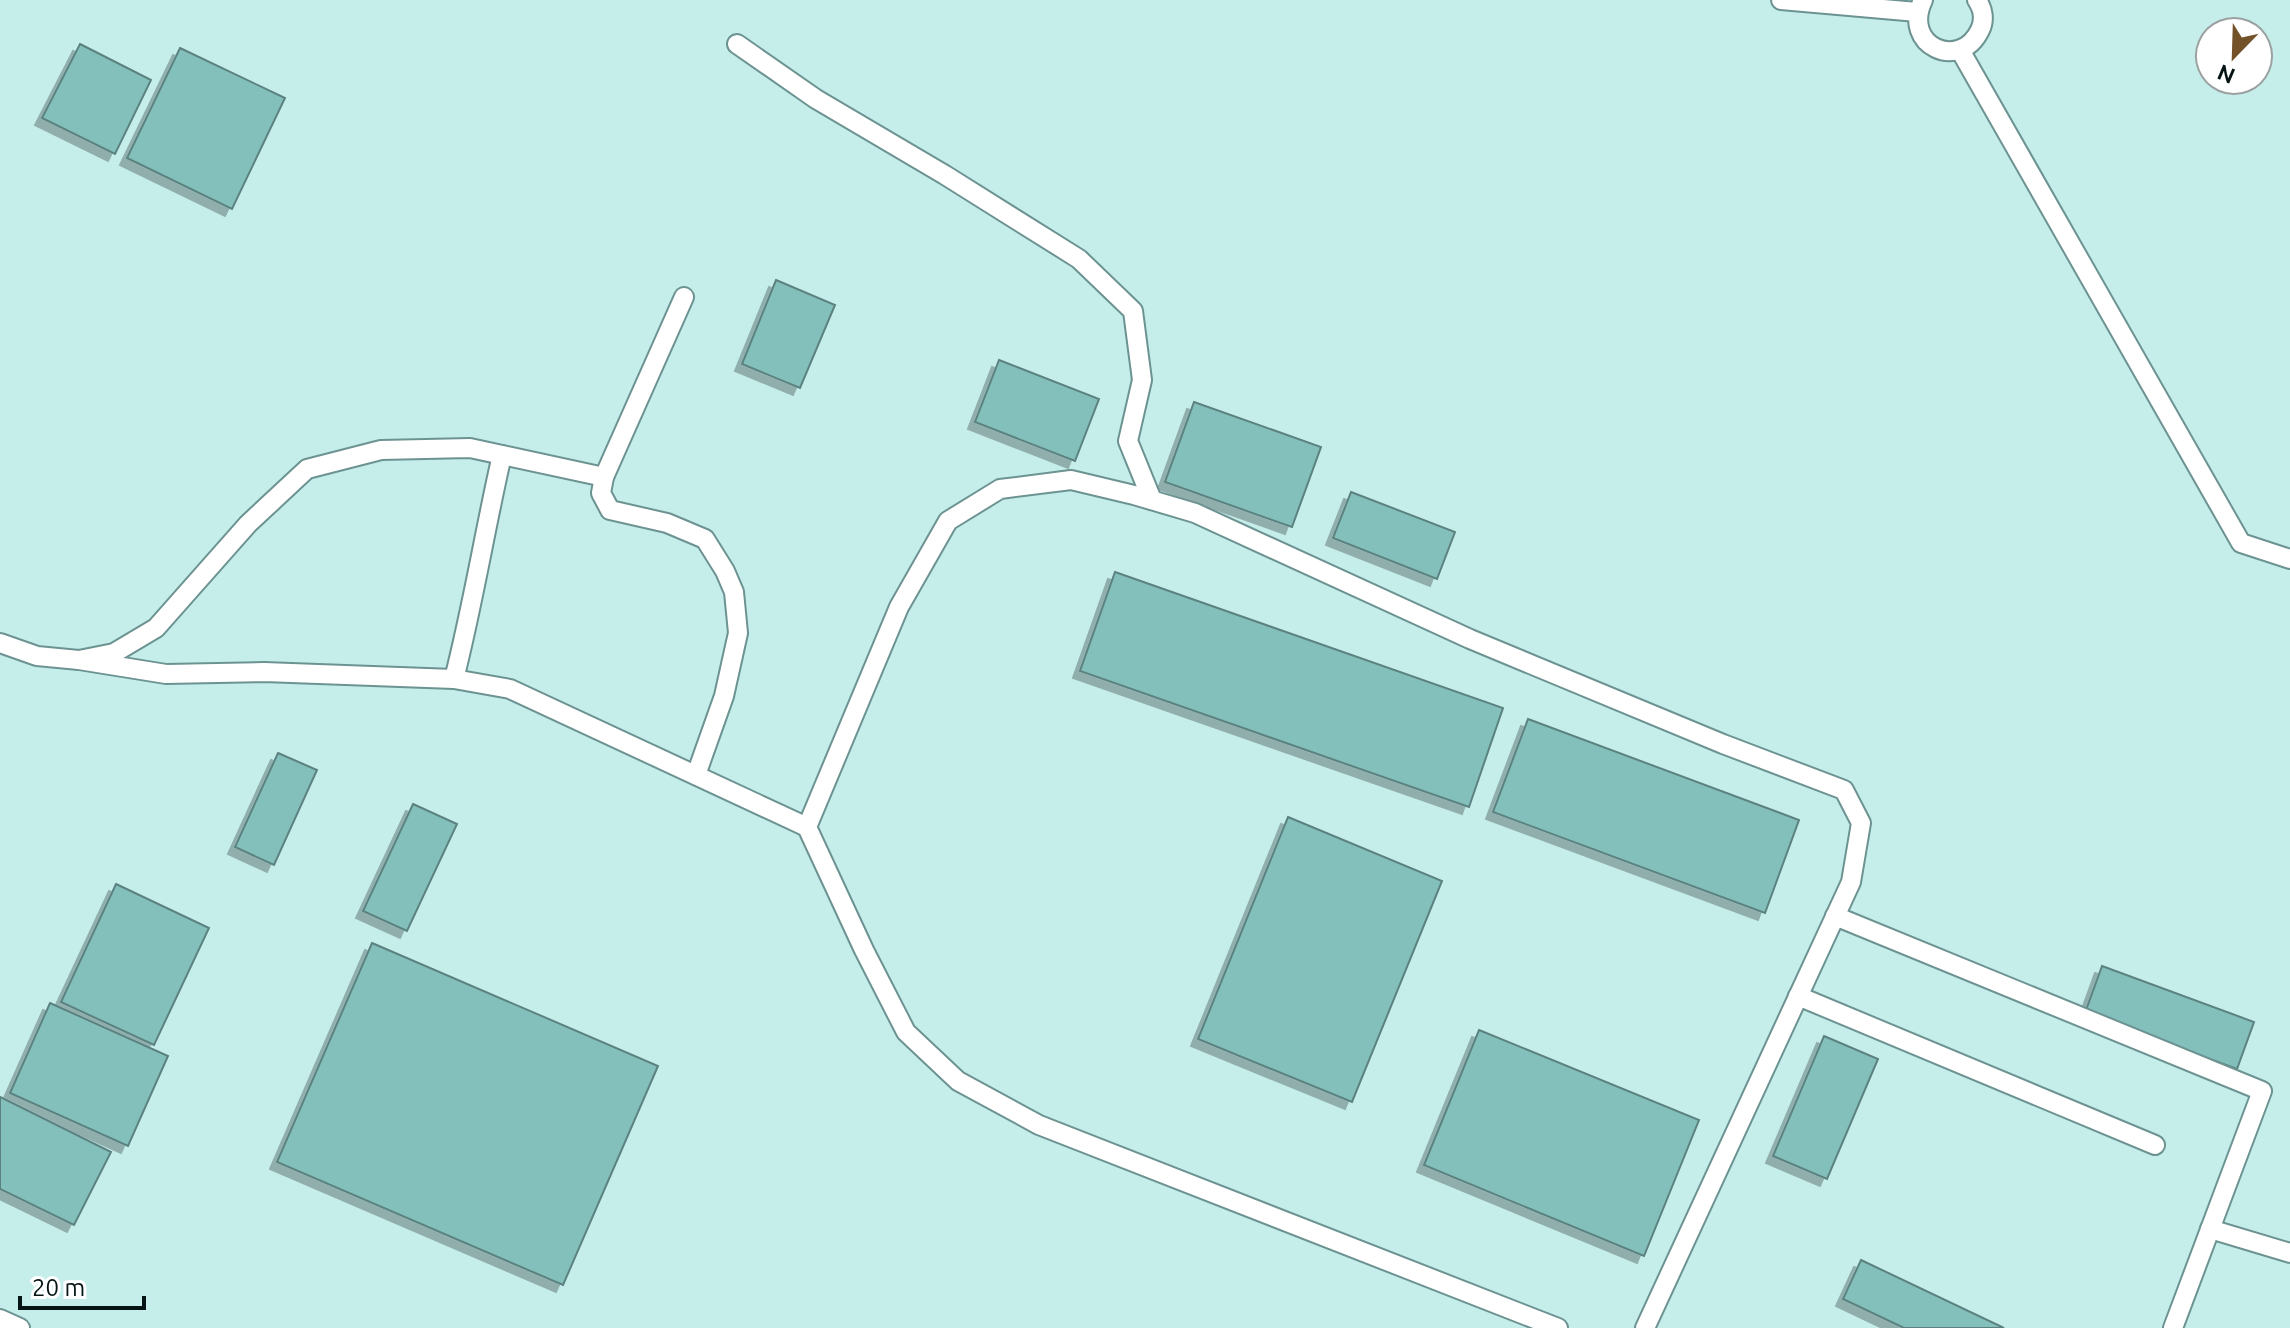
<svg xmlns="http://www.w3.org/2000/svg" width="2290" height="1328" viewBox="0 0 2290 1328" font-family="Ubuntu,sans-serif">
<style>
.building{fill:#83c0bc;stroke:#5c8280;stroke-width:2;filter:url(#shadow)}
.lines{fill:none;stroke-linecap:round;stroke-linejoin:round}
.service-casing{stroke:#6c9391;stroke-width:22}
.service{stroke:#fff;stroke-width:18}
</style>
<defs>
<filter id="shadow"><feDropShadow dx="-7" dy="7" stdDeviation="0" flood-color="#0004"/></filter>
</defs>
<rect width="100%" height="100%" fill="#c5eeeb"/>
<g class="building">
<path d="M80 44 151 80 115 154 42 118Z"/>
<path d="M180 48 285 98 232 209 127 158Z"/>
<path d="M776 280 835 305 800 388 742 364Z"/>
<path d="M999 360 1099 399 1075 461 975 422Z"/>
<path d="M1194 402 1321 447 1292 527 1165 482Z"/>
<path d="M1351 492 1455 532 1437 579 1333 538Z"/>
<path d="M1115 572 1503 708 1469 807 1080 671Z"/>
<path d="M1528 719 1799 820 1765 913 1493 812Z"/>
<path d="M278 753 317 770 274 865 235 847Z"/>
<path d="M413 804 457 824 407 931 363 911Z"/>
<path d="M1288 817 1442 881 1352 1102 1198 1039Z"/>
<path d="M116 884 209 928 154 1045 61 1002Z"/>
<path d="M372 943 658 1066 563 1285 277 1162Z"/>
<path d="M2102 966 2254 1022 2237 1069 2085 1013Z"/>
<path d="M50 1003 168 1056 128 1146 10 1093Z"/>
<path d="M1479 1030 1699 1120 1644 1256 1424 1165Z"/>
<path d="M1824 1036 1878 1059 1827 1179 1773 1156Z"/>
<path d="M0 1097 111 1152 74 1225 0 1189Z"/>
<path d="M1861 1260 2004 1328H1904L1843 1299Z"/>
</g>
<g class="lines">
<defs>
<g id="service">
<path d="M1781 0 1917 12"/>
<path d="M1923 0C1901 46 1960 72 1980 30 1985 20 1983 9 1977 0"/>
<path d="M737 44 816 99 945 175 1079 259 1133 311 1142 380 1128 441 1152 500"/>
<path d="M1960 50 2241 543 2290 559"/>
<path d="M684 297 604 477 601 493 610 510 667 523 705 539 725 571 734 592 738 633 724 696 696 775"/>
<path d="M0 643 37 656 79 660 114 653 156 628 248 524 307 469 381 450 470 448 604 477"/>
<path d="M79 660 166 674 264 672 454 679 510 689 807 827"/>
<path d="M454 679C473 605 485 529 502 455"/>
<path d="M1835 916 2262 1091 2173 1328"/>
<path d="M1798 996 2155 1145"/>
<path d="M2210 1229 2290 1253"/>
<path d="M0 1319 20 1328"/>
<path d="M1558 1328 1039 1125 958 1081 906 1032 864 950 807 827 899 607 948 521 1000 489 1071 480 1134 495 1195 513 1470 639 1723 744 1844 790 1861 823 1851 882 1645 1328"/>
</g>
</defs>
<use href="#service" class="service-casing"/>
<use href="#service" class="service"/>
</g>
<g transform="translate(2234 56) rotate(203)"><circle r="38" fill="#ffffff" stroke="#9ba1a1" stroke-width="2"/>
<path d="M0-6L14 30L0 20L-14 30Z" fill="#735129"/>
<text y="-12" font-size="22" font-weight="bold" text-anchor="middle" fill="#051414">N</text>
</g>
<path d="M20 1296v12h124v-12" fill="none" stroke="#051414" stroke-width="4"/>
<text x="32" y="1296" font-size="24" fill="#051414" stroke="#ffffff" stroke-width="6" paint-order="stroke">20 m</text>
</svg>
